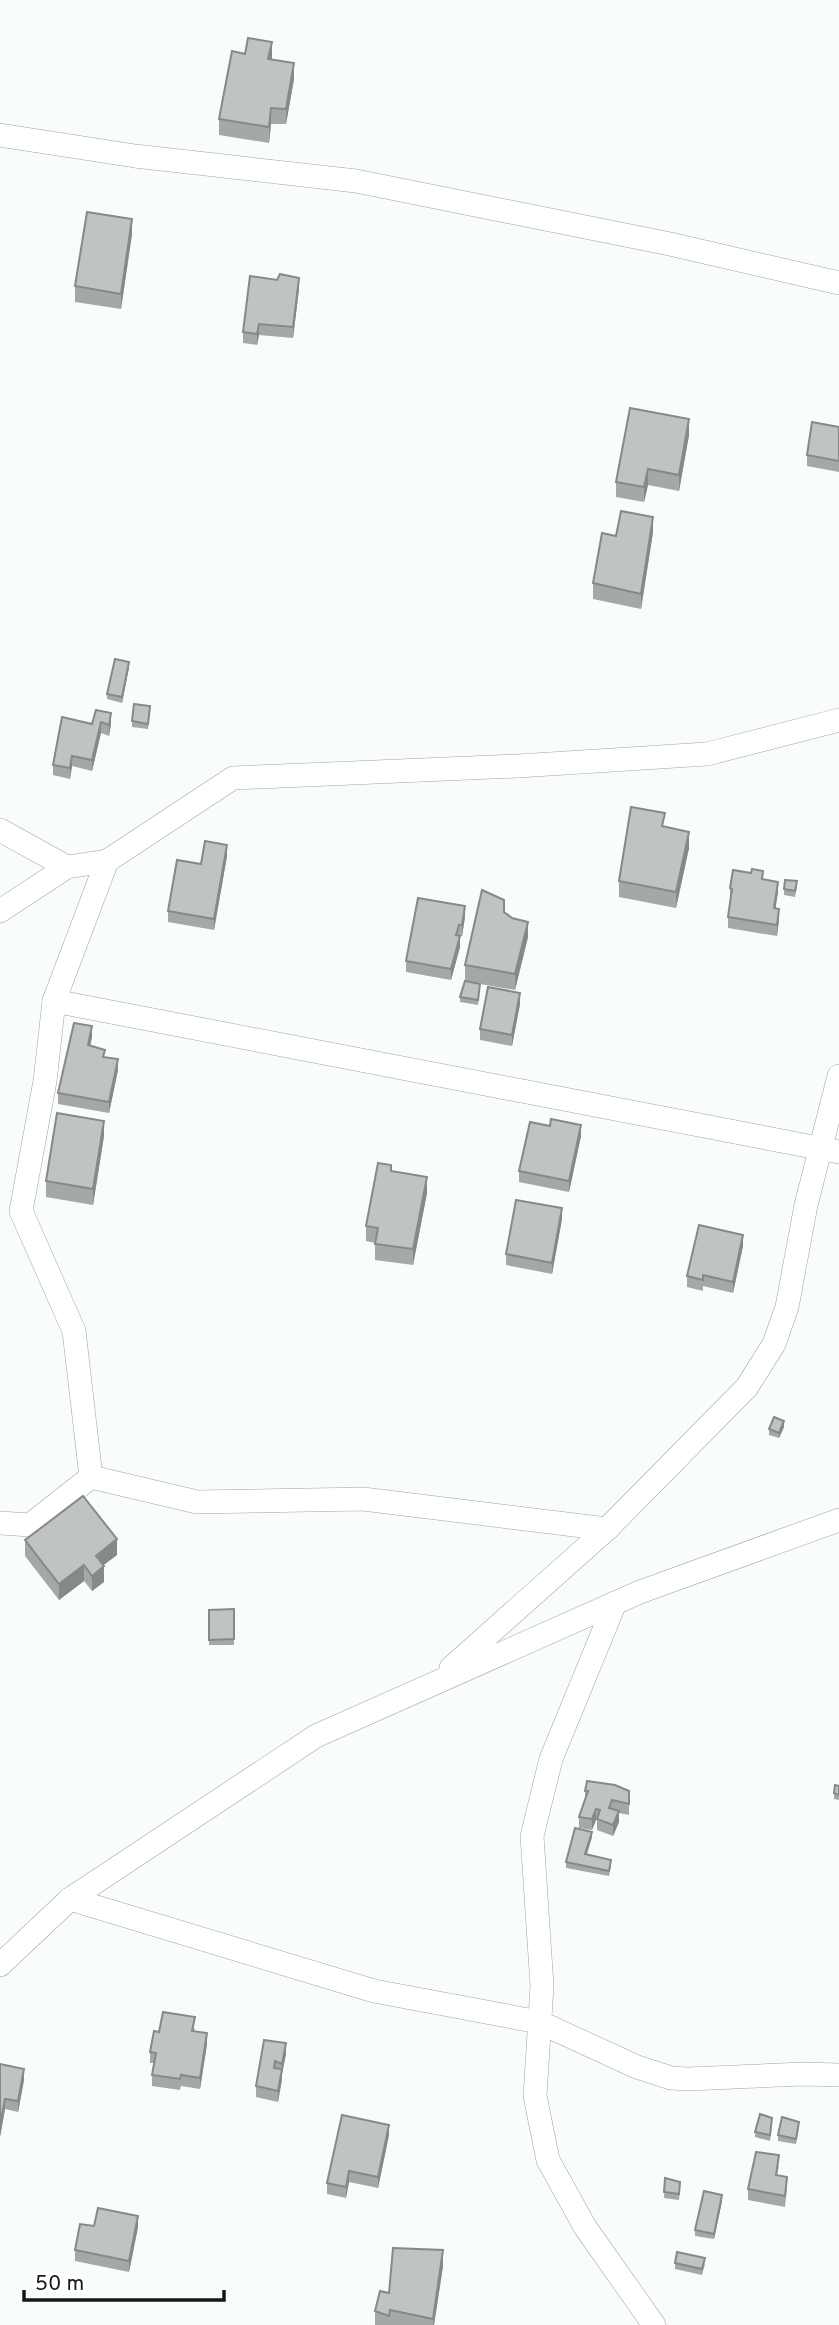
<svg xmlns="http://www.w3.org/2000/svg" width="839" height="2325" viewBox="0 0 839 2325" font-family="Overpass,sans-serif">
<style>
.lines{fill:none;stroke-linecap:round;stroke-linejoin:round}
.street-casing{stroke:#a0a4a1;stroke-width:24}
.street{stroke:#fff;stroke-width:23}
.wall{fill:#a5a9a6}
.shaded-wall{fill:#868987}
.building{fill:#c0c4c1;stroke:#868987;stroke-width:2}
</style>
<rect width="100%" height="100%" fill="#f9fdfa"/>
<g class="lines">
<defs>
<g id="street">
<path d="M0 135 135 156 356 181 670 244 839 283"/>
<path d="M0 830 67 867"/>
<path d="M0 911 67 867 107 861 233 778 518 766 707 754 839 720"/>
<path d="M54 1001 839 1152"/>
<path d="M91 1477 74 1331 21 1211 45 1081 54 1001 107 861"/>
<path d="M0 1523 30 1525 91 1477 197 1502 363 1499 607 1529"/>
<path d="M615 1603 551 1759 532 1836 542 1986 535 2096 548 2160 585 2227 654 2325"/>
<path d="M451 1668 607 1529 747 1387 774 1344 787 1307 806 1205 839 1076"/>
<path d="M70 1899 374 1991 539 2022 637 2067 671 2078 688 2079 803 2074 839 2075"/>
<path d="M0 1965 70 1899 316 1736 640 1592 839 1520"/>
</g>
</defs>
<use href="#street" class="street-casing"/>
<use href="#street" class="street"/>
</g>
<g class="wall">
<path d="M271 60 294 79 286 124H271L269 143 219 135V119Z"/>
<path d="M132 234 121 309 75 302V286Z"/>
<path d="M299 289 293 338 259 335 257 345 243 343V332Z"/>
<path d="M839 427V472L807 466V455Z"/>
<path d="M689 435 679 491 648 485 644 502 616 497V482Z"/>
<path d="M653 532 641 609 593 599V583L616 536Z"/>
<path d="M129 667 122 703 107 699V694Z"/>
<path d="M96 710 111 724 109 736 101 733 92 771 72 766 70 779 53 775V765L92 724Z"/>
<path d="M150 712 148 729 132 727V721Z"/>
<path d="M665 827 689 848 676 908 619 897V881Z"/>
<path d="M227 856 214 930 168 922V911L201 864Z"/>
<path d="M763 879 778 892 775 908 779 919 777 936 728 928V917L730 899V888Z"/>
<path d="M797 887 795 897 784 895V889Z"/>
<path d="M465 917 462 936H459L460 947 451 980 406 972V961Z"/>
<path d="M528 937 515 990 480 984 478 1005 460 1002V997L465 981V965Z"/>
<path d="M520 1004 512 1046 480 1040V1029Z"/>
<path d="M92 1037 90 1046 105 1057 118 1070 109 1113 58 1104V1093Z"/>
<path d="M104 1136 93 1205 46 1197V1181Z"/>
<path d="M581 1136 569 1192 519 1182V1171Z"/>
<path d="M391 1171 427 1193 413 1265 375 1260V1243L366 1241V1226Z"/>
<path d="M562 1219 552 1274 506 1265V1254Z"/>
<path d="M743 1246 733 1293 703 1286V1291L687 1287V1276Z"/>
<path d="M784 1427 779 1438 769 1435V1429Z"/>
<path d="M25 1540 117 1555 103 1565 104 1582 92 1591 84 1581 59 1600 25 1556Z"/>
<path d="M234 1609V1645H209V1610Z"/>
<path d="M839 1786V1800L834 1799V1793Z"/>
<path d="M585 1791H629V1815L619 1813V1822L613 1836 597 1830V1820H596L592 1830 579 1828V1817L585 1800Z"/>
<path d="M592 1837 587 1854 611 1866 609 1876 566 1868V1862Z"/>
<path d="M195 2028 194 2031 207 2044 200 2089 181 2086 180 2090 152 2086V2075L154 2063H150V2052L159 2032Z"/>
<path d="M264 2040 286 2054 282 2074 278 2102 256 2097V2086Z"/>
<path d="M0 2064 24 2080 18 2112 5 2109 0 2137Z"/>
<path d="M772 2124 770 2141 755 2137V2132Z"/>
<path d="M799 2127 796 2144 778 2141V2135Z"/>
<path d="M389 2135 378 2188 349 2182 346 2198 327 2194V2183Z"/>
<path d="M779 2166 777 2175 787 2187 785 2207 748 2200V2189Z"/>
<path d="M665 2178 680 2187 679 2200 664 2198Z"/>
<path d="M722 2201 714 2239 695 2236V2230Z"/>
<path d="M94 2226 138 2227 129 2272 75 2261V2250Z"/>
<path d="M675 2263 705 2264 702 2275 675 2269Z"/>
<path d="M443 2266 434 2325H375V2311L389 2293Z"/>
</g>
<g class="shaded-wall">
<path d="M272 42V58L268 75V59Z"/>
<path d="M294 63V79L286 124V109Z"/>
<path d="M271 108V124L269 143V127Z"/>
<path d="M132 219V234L121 309V294Z"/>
<path d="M299 278V289L293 338V327Z"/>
<path d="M259 324V335L257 345V334Z"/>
<path d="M689 419V435L679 491V475Z"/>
<path d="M648 469V485L644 502V487Z"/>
<path d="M653 517V532L641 609V594Z"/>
<path d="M129 662V667L122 703V697Z"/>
<path d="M111 713V724L109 736V725Z"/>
<path d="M101 722V733L92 771V760Z"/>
<path d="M72 756V766L70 779V768Z"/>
<path d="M689 832V848L676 908V892Z"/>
<path d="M227 845V856L214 930V919Z"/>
<path d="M778 882V892L774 919V908Z"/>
<path d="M465 906V917L462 936V925Z"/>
<path d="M779 909V919L777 936V925Z"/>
<path d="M528 922V937L515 990V974Z"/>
<path d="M460 936V947L451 980V969Z"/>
<path d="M520 993V1004L512 1046V1035Z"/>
<path d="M92 1026V1037L88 1056V1045Z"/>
<path d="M118 1059V1070L109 1113V1102Z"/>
<path d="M104 1121V1136L93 1205V1189Z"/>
<path d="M581 1125V1136L569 1192V1181Z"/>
<path d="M427 1177V1193L413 1265V1249Z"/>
<path d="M562 1208V1219L552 1274V1263Z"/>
<path d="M743 1235V1246L733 1293V1282Z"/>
<path d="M784 1421V1427L779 1438V1433Z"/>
<path d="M117 1539V1555L96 1571V1556Z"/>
<path d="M84 1565V1581L59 1600V1584Z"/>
<path d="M104 1566V1582L92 1591V1576Z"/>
<path d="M596 1809V1820L592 1830V1819Z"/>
<path d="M619 1811V1822L613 1836V1825Z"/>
<path d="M592 1832V1837L585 1859V1854Z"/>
<path d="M207 2033V2044L200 2089V2078Z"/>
<path d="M286 2043V2054L282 2074V2064Z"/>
<path d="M24 2069V2080L18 2112V2101Z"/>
<path d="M282 2069V2080L278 2102V2091Z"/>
<path d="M5 2099V2109L0 2137V2126Z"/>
<path d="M389 2125V2135L378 2188V2177Z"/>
<path d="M349 2171V2182L346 2198V2187Z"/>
<path d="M722 2195V2201L714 2239V2234Z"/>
<path d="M138 2216V2227L129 2272V2261Z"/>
<path d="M443 2250V2266L434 2325H433Z"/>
</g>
<g class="building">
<path d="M248 38 272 42 268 59 294 63 286 109 271 108 269 127 219 119 232 51 245 54Z"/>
<path d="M87 212 132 219 121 294 75 286Z"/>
<path d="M280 274 299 278 293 327 259 324 257 334 243 332 250 276 277 280Z"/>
<path d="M630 408 689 419 679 475 648 469 644 487 616 482Z"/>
<path d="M812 422 839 427V461L807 455Z"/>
<path d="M621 511 653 517 641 594 593 583 602 533 616 536Z"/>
<path d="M115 659 129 662 122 697 107 694Z"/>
<path d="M134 704 150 706 148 724 132 721Z"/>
<path d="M96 710 111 713 109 725 101 722 92 760 72 756 70 768 53 765 62 717 92 724Z"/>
<path d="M631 807 665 813 662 826 689 832 676 892 619 881Z"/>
<path d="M205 841 227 845 214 919 168 911 177 860 201 864Z"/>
<path d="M752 869 763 871 762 879 778 882 774 908 779 909 777 925 728 917 732 889 730 888 733 870 751 873Z"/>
<path d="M785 880 797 881 795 891 784 889Z"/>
<path d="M482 890 504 900V912L512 918 528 922 515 974 465 965Z"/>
<path d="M418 898 465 906 462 925H459L456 935 460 936 451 969 406 961Z"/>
<path d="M465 981 480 984 478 1000 460 997Z"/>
<path d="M488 987 520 993 512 1035 480 1029Z"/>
<path d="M74 1023 92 1026 88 1045 105 1050 103 1057 118 1059 109 1102 58 1093Z"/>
<path d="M57 1113 104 1121 93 1189 46 1181Z"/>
<path d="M551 1119 581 1125 569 1181 519 1171 530 1122 550 1126Z"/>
<path d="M378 1163 391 1165V1171L427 1177 413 1249 375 1244 378 1228 366 1226Z"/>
<path d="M516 1200 562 1208 552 1263 506 1254Z"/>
<path d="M699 1225 743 1235 733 1282 703 1275V1280L687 1276Z"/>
<path d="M774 1417 784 1421 779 1433 769 1429Z"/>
<path d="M83 1496 117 1539 96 1556 104 1566 92 1576 84 1565 59 1584 25 1540Z"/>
<path d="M234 1609V1639L209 1640V1610Z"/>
<path d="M587 1781 615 1785 629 1791V1804L612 1800 609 1808 619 1811 613 1825 597 1819 600 1810 596 1809 592 1819 579 1817 588 1791H585Z"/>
<path d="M835 1785 839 1786V1795L834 1793Z"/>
<path d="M575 1828 592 1832 585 1854 611 1860 609 1871 566 1862Z"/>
<path d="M163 2012 195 2017 192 2031 207 2033 200 2078 181 2075 180 2079 152 2075 156 2053 150 2052 154 2031 159 2032Z"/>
<path d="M264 2040 286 2043 282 2064 275 2061 274 2068 282 2069 278 2091 256 2086Z"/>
<path d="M0 2064 24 2069 18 2101 5 2099 0 2126Z"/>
<path d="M760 2114 772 2118 770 2135 755 2132Z"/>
<path d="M342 2115 389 2125 378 2177 349 2171 346 2187 327 2183Z"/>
<path d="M782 2117 799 2122 796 2139 778 2135Z"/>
<path d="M756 2152 779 2155 776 2175 787 2177 785 2196 748 2189Z"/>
<path d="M665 2178 680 2182 679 2194 664 2192Z"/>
<path d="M704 2191 722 2195 714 2234 695 2230Z"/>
<path d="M98 2208 138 2216 129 2261 75 2250 80 2224 94 2226Z"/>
<path d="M393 2248 443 2250 433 2319 390 2310 389 2316 375 2311 380 2291 389 2293Z"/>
<path d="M677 2252 705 2258 702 2269 675 2263Z"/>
</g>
<path d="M24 2290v10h200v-10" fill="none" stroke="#171918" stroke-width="3.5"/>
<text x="35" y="2290" font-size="21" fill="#171918" stroke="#ffffff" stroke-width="5" paint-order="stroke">50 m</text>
</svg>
